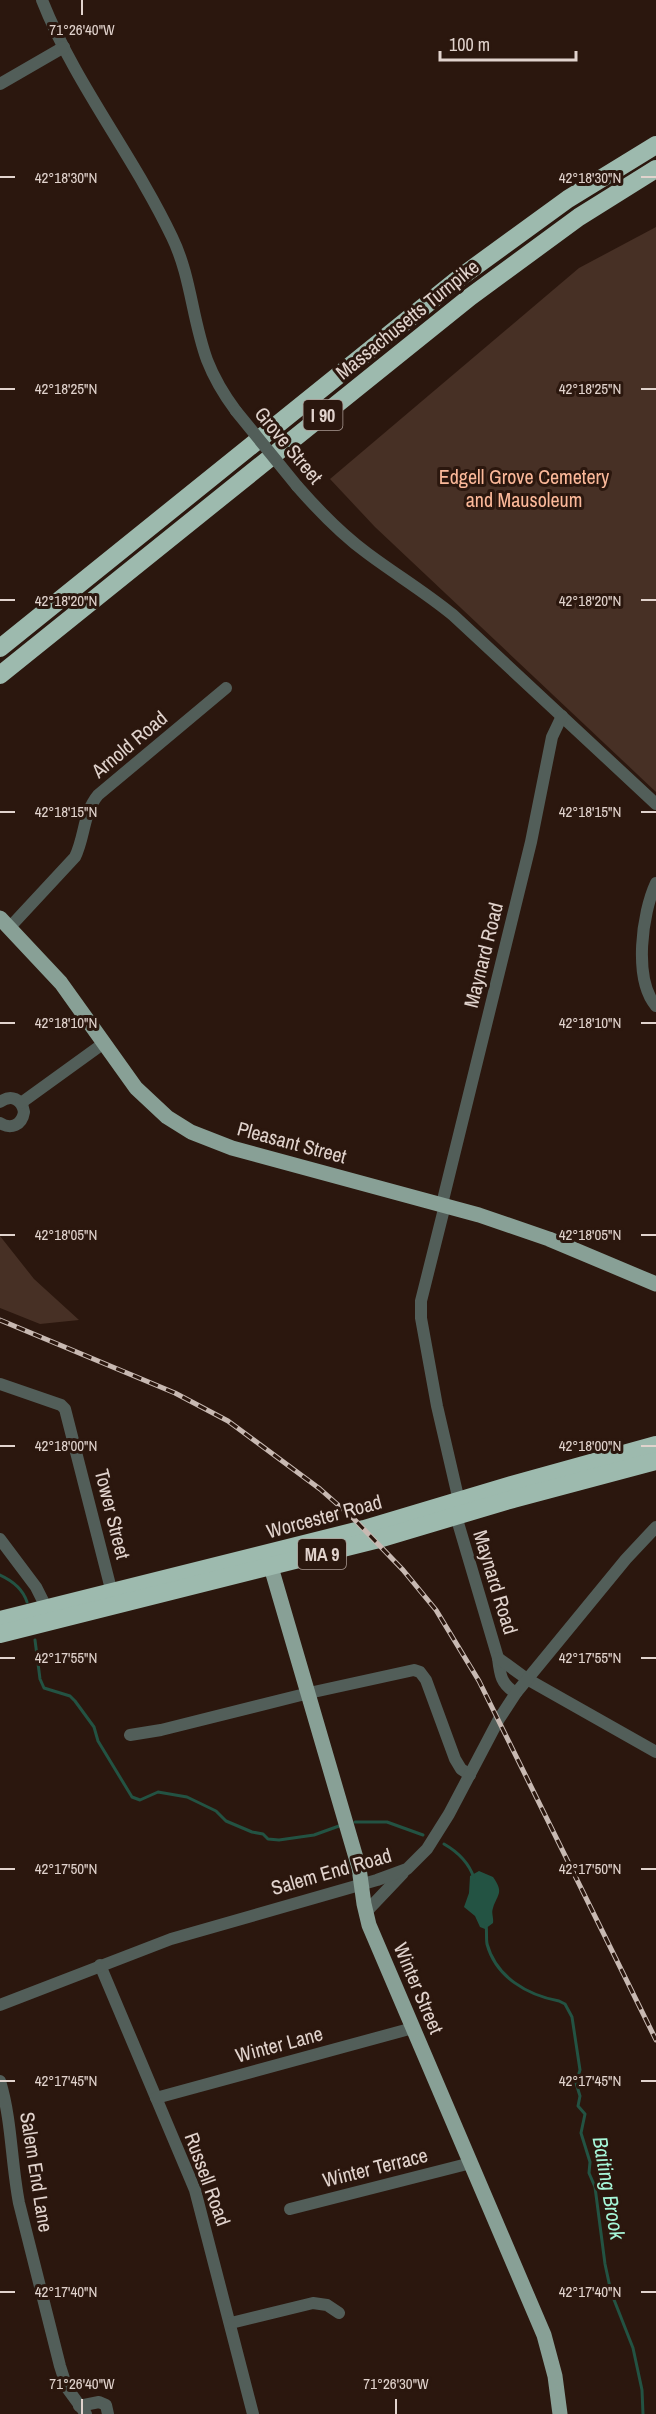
<svg xmlns="http://www.w3.org/2000/svg" width="656" height="2414" viewBox="0 0 656 2414" font-family="'Archivo Narrow',sans-serif">
<style>
.green{fill:#473025}
.water{fill:#235343}
.lines{fill:none;stroke-linecap:round;stroke-linejoin:round}
.stream{stroke:#235343;stroke-width:3}
.minor{stroke:#525e59;stroke-width:12}
.major{stroke:#88a096;stroke-width:15}
.highway{stroke:#9dbaae;stroke-width:18}
.rail-casing{stroke:#c8b9b2;stroke-width:5}
.rail{stroke:#2b170e;stroke-width:3;stroke-dasharray:9;stroke-linecap:butt}
.minor-bridge{stroke:#525e59;stroke-width:12}
.ticks{fill:none;stroke:#e1d3cd;stroke-width:2}
.labels{text-anchor:middle;dominant-baseline:central;stroke-width:6;stroke-linejoin:round;paint-order:stroke}
.shield{fill:#2b170e;stroke:#aa9b94;stroke-width:1.5}
.shield-label{font-size:18px;font-weight:bold;fill:#e1d3cd}
.street-label{font-size:20px;fill:#e1d3cd;stroke:#2b170e}
.park-label{font-size:20px;fill:#fcb99a;stroke:#2b170e}
.water-label{font-size:21px;font-style:italic;fill:#a7f7d9;stroke:#2b170e}
.ticks-label{font-size:15px;text-anchor:middle;fill:#e1d3cd;stroke:#2b170e;stroke-width:6;stroke-linejoin:round;paint-order:stroke}
</style>
<rect width="100%" height="100%" fill="#2b170e"/>
<g class="green">
<path d="M656 227V792L375 527 330 479 579 268Z"/>
<path d="M0 1236 34 1279 79 1320 40 1324 0 1308Z"/>
</g>
<path class="water" d="M479 1871 493 1877C504 1893 498 1893 493 1908 491 1913 494 1918 493 1923L485 1929 480 1927 475 1916 464 1907 469 1893 470 1876Z"/>
<g class="lines">
<g class="stream">
<path d="M0 1575C11 1580 23 1589 27 1602"/>
<path d="M35 1640 40 1679 44 1688 70 1696 75 1701 94 1727 98 1741 132 1797 140 1800 158 1792 187 1797 216 1811 226 1821 252 1832 263 1834 268 1839 279 1840 314 1835 339 1826"/>
<path d="M355 1822H387L423 1835"/>
<path d="M444 1844C458 1852 469 1863 474 1878"/>
<path d="M486 1925C487 1931 486 1938 487 1944 496 1977 527 1995 559 2001L565 2004 572 2017 580 2070 576 2083 580 2096 578 2106 585 2114 581 2133 590 2162 589 2173 595 2187 605 2264 611 2292 633 2348 642 2390 643 2414"/>
</g>
<g class="minor">
<path d="M42 0C75 84 133 155 172 237 191 276 192 319 207 360 214 378 224 395 236 411"/>
<path d="M0 84 64 47"/>
<path d="M297 486C318 510 341 534 367 553 395 574 425 592 453 615L656 804"/>
<path d="M656 883C642 913 633 979 656 1006"/>
<path d="M10 927 75 857C85 837 83 813 98 795L226 688"/>
<path d="M0 1102C11 1094 22 1099 24 1112 22 1125 11 1130 0 1123"/>
<path d="M21 1103 104 1043"/>
<path d="M442 1204 531 842 552 737 562 716"/>
<path d="M445 1205 421 1301V1318L437 1406 459 1501"/>
<path d="M0 1384 61 1405 65 1409 112 1593"/>
<path d="M456 1516 498 1658C500 1675 501 1684 516 1693"/>
<path d="M0 1539 36 1587 47 1609"/>
<path d="M498 1658 527 1679 656 1752"/>
<path d="M130 1735 161 1730 309 1693 414 1670 420 1672 426 1680 455 1759 461 1769 470 1775"/>
<path d="M365 1913 403 1873"/>
<path d="M100 1965 195 2190 253 2414"/>
<path d="M0 2005 171 1939 377 1880 407 1869 427 1849 449 1814 499 1719 516 1693 626 1559 656 1527"/>
<path d="M0 2081C12 2121 11 2162 19 2203L60 2366 67 2388 86 2414"/>
<path d="M156 2098 413 2028"/>
<path d="M290 2209 471 2163"/>
<path d="M231 2323 313 2303 327 2305 339 2313"/>
<path d="M79 2406 99 2402 106 2405 108 2414"/>
</g>
<g class="major">
<path d="M0 918 61 983 136 1088 167 1117 191 1132 232 1148 479 1215 549 1239 656 1284"/>
<path d="M271 1567 359 1868 364 1904 369 1925 544 2335 555 2376 560 2414"/>
</g>
<g class="highway">
<path d="M0 648 458 279 568 199 656 145"/>
<path d="M0 675 470 297 579 217 656 169"/>
<path d="M0 1620 364 1529 511 1485 656 1445"/>
<path d="M0 1634 375 1540 513 1499 656 1461"/>
</g>
<defs>
<path id="rail" d="M0 1320 175 1393 228 1421 320 1489 354 1519 403 1570 436 1610 479 1681 656 2040"/>
</defs>
<use href="#rail" class="rail-casing"/>
<use href="#rail" class="rail"/>
<path class="minor-bridge" d="M236 411 297 486"/>
</g>
<path class="ticks" d="M82 0V15M0 177H15M641 177H656M0 389H15M641 389H656M0 600H15M641 600H656M0 812H15M641 812H656M0 1023H15M641 1023H656M0 1235H15M641 1235H656M0 1446H15M641 1446H656M0 1658H15M641 1658H656M0 1869H15M641 1869H656M0 2081H15M641 2081H656M0 2292H15M641 2292H656M82 2399V2414M396 2399V2414"/>
<g class="labels">
<g class="shield">
<rect x="303.5" y="400" width="39" height="30" rx="4.5"/>
<rect x="298" y="1539" width="48" height="30" rx="4.5"/>
</g>
<g class="shield-label">
<text x="323" y="415">I 90</text>
<text x="322" y="1554">MA 9</text>
</g>
<g class="street-label">
<text transform="translate(407 319) rotate(-39)">Massachusetts Turnpike</text>
<text transform="translate(289 445) rotate(50)">Grove Street</text>
<text transform="translate(129 744) rotate(-40)">Arnold Road</text>
<text transform="translate(483 955) rotate(-76)">Maynard Road</text>
<text transform="translate(292 1142) rotate(15)">Pleasant Street</text>
<text transform="translate(113 1514) rotate(76)">Tower Street</text>
<text transform="translate(324 1516) rotate(-15)">Worcester Road</text>
<text transform="translate(496 1582) rotate(73)">Maynard Road</text>
<text transform="translate(331 1871) rotate(-16)">Salem End Road</text>
<text transform="translate(419 1988) rotate(67)">Winter Street</text>
<text transform="translate(279 2044) rotate(-15)">Winter Lane</text>
<text transform="translate(375 2167) rotate(-14)">Winter Terrace</text>
<text transform="translate(37 2172) rotate(81)">Salem End Lane</text>
<text transform="translate(208 2179) rotate(70)">Russell Road</text>
</g>
<g class="park-label">
<text x="524" y="476">Edgell Grove Cemetery<tspan x="524" dy="23">and Mausoleum</tspan></text>
</g>
<g class="water-label">
<text transform="translate(609 2188) rotate(80)">Baiting Brook</text>
</g>
</g>
<g class="ticks-label">
<text x="82" y="35">71°26'40"W</text>
<text x="66" y="183">42°18'30"N</text>
<text x="590" y="183">42°18'30"N</text>
<text x="66" y="394">42°18'25"N</text>
<text x="590" y="394">42°18'25"N</text>
<text x="66" y="606">42°18'20"N</text>
<text x="590" y="606">42°18'20"N</text>
<text x="66" y="817">42°18'15"N</text>
<text x="590" y="817">42°18'15"N</text>
<text x="66" y="1028">42°18'10"N</text>
<text x="590" y="1028">42°18'10"N</text>
<text x="66" y="1240">42°18'05"N</text>
<text x="590" y="1240">42°18'05"N</text>
<text x="66" y="1451">42°18'00"N</text>
<text x="590" y="1451">42°18'00"N</text>
<text x="66" y="1663">42°17'55"N</text>
<text x="590" y="1663">42°17'55"N</text>
<text x="66" y="1874">42°17'50"N</text>
<text x="590" y="1874">42°17'50"N</text>
<text x="66" y="2086">42°17'45"N</text>
<text x="590" y="2086">42°17'45"N</text>
<text x="66" y="2297">42°17'40"N</text>
<text x="590" y="2297">42°17'40"N</text>
<text x="82" y="2389">71°26'40"W</text>
<text x="396" y="2389">71°26'30"W</text>
</g>
<path d="M440 51v9h136v-9" fill="none" stroke="#e1d3cd" stroke-width="3"/>
<text x="449" y="51" font-size="18" fill="#e1d3cd" stroke="#2b170e" stroke-width="4.5" paint-order="stroke">100 m</text>
</svg>
